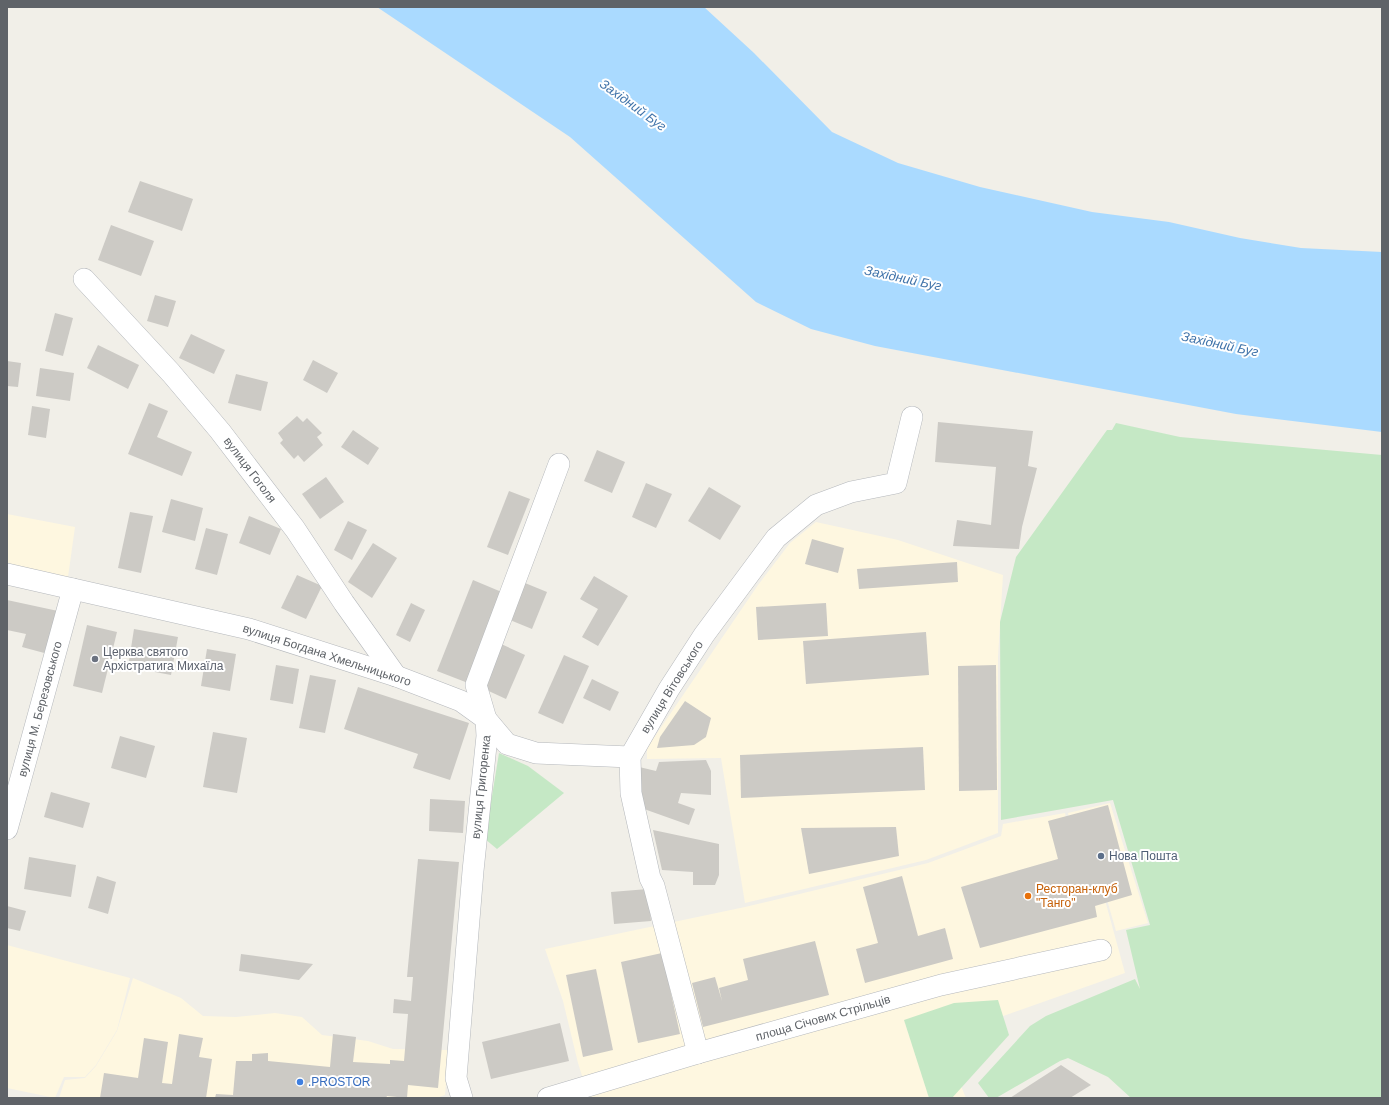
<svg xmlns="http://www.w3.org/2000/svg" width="1389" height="1105" viewBox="0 0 1389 1105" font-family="Helvetica,sans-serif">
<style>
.commercial{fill:#fef7e0}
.green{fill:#c5e8c5}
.water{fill:#aadaff}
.building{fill:#cccac5}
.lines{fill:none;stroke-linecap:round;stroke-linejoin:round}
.street-casing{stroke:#b5b8bc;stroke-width:22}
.street{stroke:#fff;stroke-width:21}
.worship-dot{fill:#6b7280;stroke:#fff;stroke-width:1.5}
.service-dot{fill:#5c6f8a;stroke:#fff;stroke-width:1.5}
.food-dot{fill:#e8710a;stroke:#fff;stroke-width:1.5}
.shop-dot{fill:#3f7fe0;stroke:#fff;stroke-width:1.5}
.labels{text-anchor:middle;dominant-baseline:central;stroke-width:4;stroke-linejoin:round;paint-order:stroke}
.street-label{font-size:12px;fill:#5f6368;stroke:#fff}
.worship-label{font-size:12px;fill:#5b616d;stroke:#fff;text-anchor:start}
.service-label{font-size:12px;fill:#4e5e75;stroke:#fff;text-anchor:start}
.food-label{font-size:12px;fill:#c56008;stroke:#fff;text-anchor:start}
.shop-label{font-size:12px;fill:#366cbe;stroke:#fff;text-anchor:start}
.water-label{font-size:13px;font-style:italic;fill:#4174aa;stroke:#fff}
</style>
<rect width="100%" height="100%" fill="#f1efe8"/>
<g class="commercial">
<path d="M7 514 75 527 68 577 7 564Z"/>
<path d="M816 522 898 540 1003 575 998 657V833L926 860 745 903 721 758 647 759V748L758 585 790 543Z"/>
<path d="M1110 803 1148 923 1116 931 1095 858 1077 864 1068 813Z"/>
<path d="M1065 813 1076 866 1094 860 1125 973 941 1038 966 1098H589L578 1063 563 1001 545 949 745 907 928 863 1001 836 1003 824Z"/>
<path d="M7 945 130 978 117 1030 96 1065 85 1077H64L55 1098 7 1088Z"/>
<path d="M133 978 181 998 203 1016 236 1017 275 1013 302 1017 322 1035 368 1041 393 1049 449 1050 445 1095 436 1098H59L65 1080 85 1078 96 1066 117 1031Z"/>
</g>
<g class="green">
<path d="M1116 423 1180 437 1382 455V1098H1131L1108 1077 1068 1058 1060 1061 996 1098H989L978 1083 1030 1026 1046 1016 1135 979 1140 989 1126 930 1150 925 1113 800 1001 820 1000 622 1016 557 1107 430H1112Z"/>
<path d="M499 753 528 766 564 793 497 849 485 839Z"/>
<path d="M998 1000 1009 1035 952 1098H929L904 1020 954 1003Z"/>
</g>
<path class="water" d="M377 7H704L754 53 832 132 898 163 980 187 1092 212 1169 222 1240 238 1301 248 1382 252V432L1236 414 875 346 811 329 756 302 570 137Z"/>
<g class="building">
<path d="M140 181 193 199 182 231 128 212Z"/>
<path d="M111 225 154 241 141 276 98 260Z"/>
<path d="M155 295 176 301 168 327 147 321Z"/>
<path d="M55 313 73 318 63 356 45 351Z"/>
<path d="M191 334 225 350 214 374 179 358Z"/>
<path d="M98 345 139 365 128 389 87 368Z"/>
<path d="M313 360 338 373 327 393 303 380Z"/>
<path d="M7 361 21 363 18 387 7 386Z"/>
<path d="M40 368 74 373 70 401 36 396Z"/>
<path d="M236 374 268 382 261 411 228 403Z"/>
<path d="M149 403 168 411 157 437 192 452 182 476 128 454Z"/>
<path d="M32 406 50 409 46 438 28 435Z"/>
<path d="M297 416 303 422 307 418 322 433 317 437 323 445 304 462 298 455 294 459 280 443 283 440 278 433Z"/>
<path d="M938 422 1033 431 1028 466 1037 468 1022 527 1019 549 953 546 957 520 991 525 996 467 935 462Z"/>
<path d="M353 430 379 448 368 465 341 447Z"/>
<path d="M597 450 625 462 612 493 584 481Z"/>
<path d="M326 477 344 502 320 519 302 494Z"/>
<path d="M646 483 672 494 656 528 632 517Z"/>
<path d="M709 487 741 506 720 540 688 521Z"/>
<path d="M509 491 530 499 508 555 487 547Z"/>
<path d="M171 499 203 508 195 541 162 532Z"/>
<path d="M130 512 153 516 141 573 118 568Z"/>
<path d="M249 516 281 529 270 555 239 543Z"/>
<path d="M348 521 367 530 352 560 334 550Z"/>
<path d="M206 528 228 534 217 575 195 569Z"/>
<path d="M812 539 844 548 838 573 805 564Z"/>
<path d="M373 543 397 558 372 598 348 582Z"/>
<path d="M957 562 958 582 859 589 857 569Z"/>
<path d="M297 575 322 586 306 619 281 608Z"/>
<path d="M594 576 628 596 598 646 582 637 598 609 580 599Z"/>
<path d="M473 580 504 593 468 683 437 671Z"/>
<path d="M525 583 547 592 532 629 510 620Z"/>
<path d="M7 600 58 611 48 654 22 647 26 634 7 630Z"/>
<path d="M411 603 425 610 410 642 396 635Z"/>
<path d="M826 603 828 636 758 640 756 607Z"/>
<path d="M87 625 117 632 102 693 73 686Z"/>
<path d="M134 629 178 637 171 675 128 667Z"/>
<path d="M926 632 929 675 806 684 803 641Z"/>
<path d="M499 643 525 655 506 699 480 687Z"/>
<path d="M207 649 236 654 230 691 201 686Z"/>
<path d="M564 655 589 666 563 724 538 713Z"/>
<path d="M276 665 299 669 293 704 270 700Z"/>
<path d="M996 665 997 790 959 791 958 666Z"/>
<path d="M310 675 336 680 325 733 299 728Z"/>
<path d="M592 679 619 692 610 711 583 698Z"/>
<path d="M358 687 469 723 450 780 413 768 418 754 344 729Z"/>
<path d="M685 701 711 718 706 737 694 745 657 748 660 737Z"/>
<path d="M213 732 247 738 237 793 203 787Z"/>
<path d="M120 736 155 746 146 778 111 768Z"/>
<path d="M923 747 925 790 741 798 740 755Z"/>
<path d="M706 760 711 771V795L681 793 678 803 695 809 689 825 644 809 635 766 656 771 659 762Z"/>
<path d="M51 792 90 803 83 828 44 817Z"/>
<path d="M430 799 465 801 463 833 429 831Z"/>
<path d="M1108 805 1132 895 1095 906 1097 917 980 948 961 887 1058 859 1048 821Z"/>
<path d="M896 827 899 856 809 874 801 828Z"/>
<path d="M653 830 719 844V875L715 885H693V872L662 870Z"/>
<path d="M29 857 76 865 71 897 24 889Z"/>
<path d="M418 859 459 862 438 1088 408 1085 407 1098 387 1096 386 1098H215L216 1094 233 1095 236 1061H252V1054L268 1053V1061L330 1067 333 1034 356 1037 353 1062 390 1064V1060L404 1061 408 1014 393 1013 394 999 411 1001 413 977H407Z"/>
<path d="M97 876 116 882 108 914 88 908Z"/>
<path d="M902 876 918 936 945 928 953 959 865 983 856 949 878 943 863 887Z"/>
<path d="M648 889 651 921 614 924 611 892Z"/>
<path d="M7 906 26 911 20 931 7 928Z"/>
<path d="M815 941 829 995 703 1027 692 983 715 977 722 1001 719 988 748 980 743 959Z"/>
<path d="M662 953 680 1034 638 1043 621 962Z"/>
<path d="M241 954 313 964 299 980 239 971Z"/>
<path d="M596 969 613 1050 583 1057 566 975Z"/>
<path d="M560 1023 569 1061 491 1079 482 1042Z"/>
<path d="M179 1034 203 1038 199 1057 212 1059 206 1098H100L104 1073 138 1078 144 1038 168 1042 162 1083 172 1084Z"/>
<path d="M1061 1065 1091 1085 1070 1098H1010Z"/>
</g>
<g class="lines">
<defs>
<g id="street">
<path d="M84 279 171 373 220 431 295 529 344 603 396 676"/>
<path d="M7 574 249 629 396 676 461 701 486 719 507 744 536 753 630 757"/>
<path d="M7 829 73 589"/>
<path d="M698 1053 654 886 650 878 631 793 630 757 669 689 704 635 776 538 816 505 851 492 896 483 912 417"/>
<path d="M462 1098 456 1078 473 871 487 736 486 719 476 685 559 464"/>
<path d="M548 1098 698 1053 941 985 1101 950"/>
</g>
</defs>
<use href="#street" class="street-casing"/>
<use href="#street" class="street"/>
</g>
<circle class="worship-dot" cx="95" cy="659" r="4"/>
<circle class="service-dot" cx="1101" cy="856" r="4"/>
<circle class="food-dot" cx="1028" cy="896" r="4"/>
<circle class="shop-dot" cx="300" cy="1082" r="4"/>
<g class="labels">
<g class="street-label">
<text transform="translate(250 470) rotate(53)">вулиця Гоголя</text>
<text transform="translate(327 655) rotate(18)">вулиця Богдана Хмельницького</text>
<text transform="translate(672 687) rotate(-58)">вулиця Вітовського</text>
<text transform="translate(40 709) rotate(-75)">вулиця М. Березовського</text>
<text transform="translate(481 787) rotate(-84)">вулиця Григоренка</text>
<text transform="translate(823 1018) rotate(-16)">площа Січових Стрільців</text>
</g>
<g class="worship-label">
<text x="103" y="652">Церква святого<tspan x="103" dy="14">Архістратига Михаїла</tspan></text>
</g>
<g class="service-label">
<text x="1109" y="856">Нова Пошта</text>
</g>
<g class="food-label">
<text x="1036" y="889">Ресторан-клуб<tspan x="1036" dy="14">"Танго"</tspan></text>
</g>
<g class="shop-label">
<text x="308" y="1082">.PROSTOR</text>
</g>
<g class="water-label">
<text transform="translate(633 105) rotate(36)">Західний Буг</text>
<text transform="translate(903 278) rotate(12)">Західний Буг</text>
<text transform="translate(1220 344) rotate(12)">Західний Буг</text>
</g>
</g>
<rect width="1389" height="1105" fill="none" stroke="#5f6368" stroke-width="16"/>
</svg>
